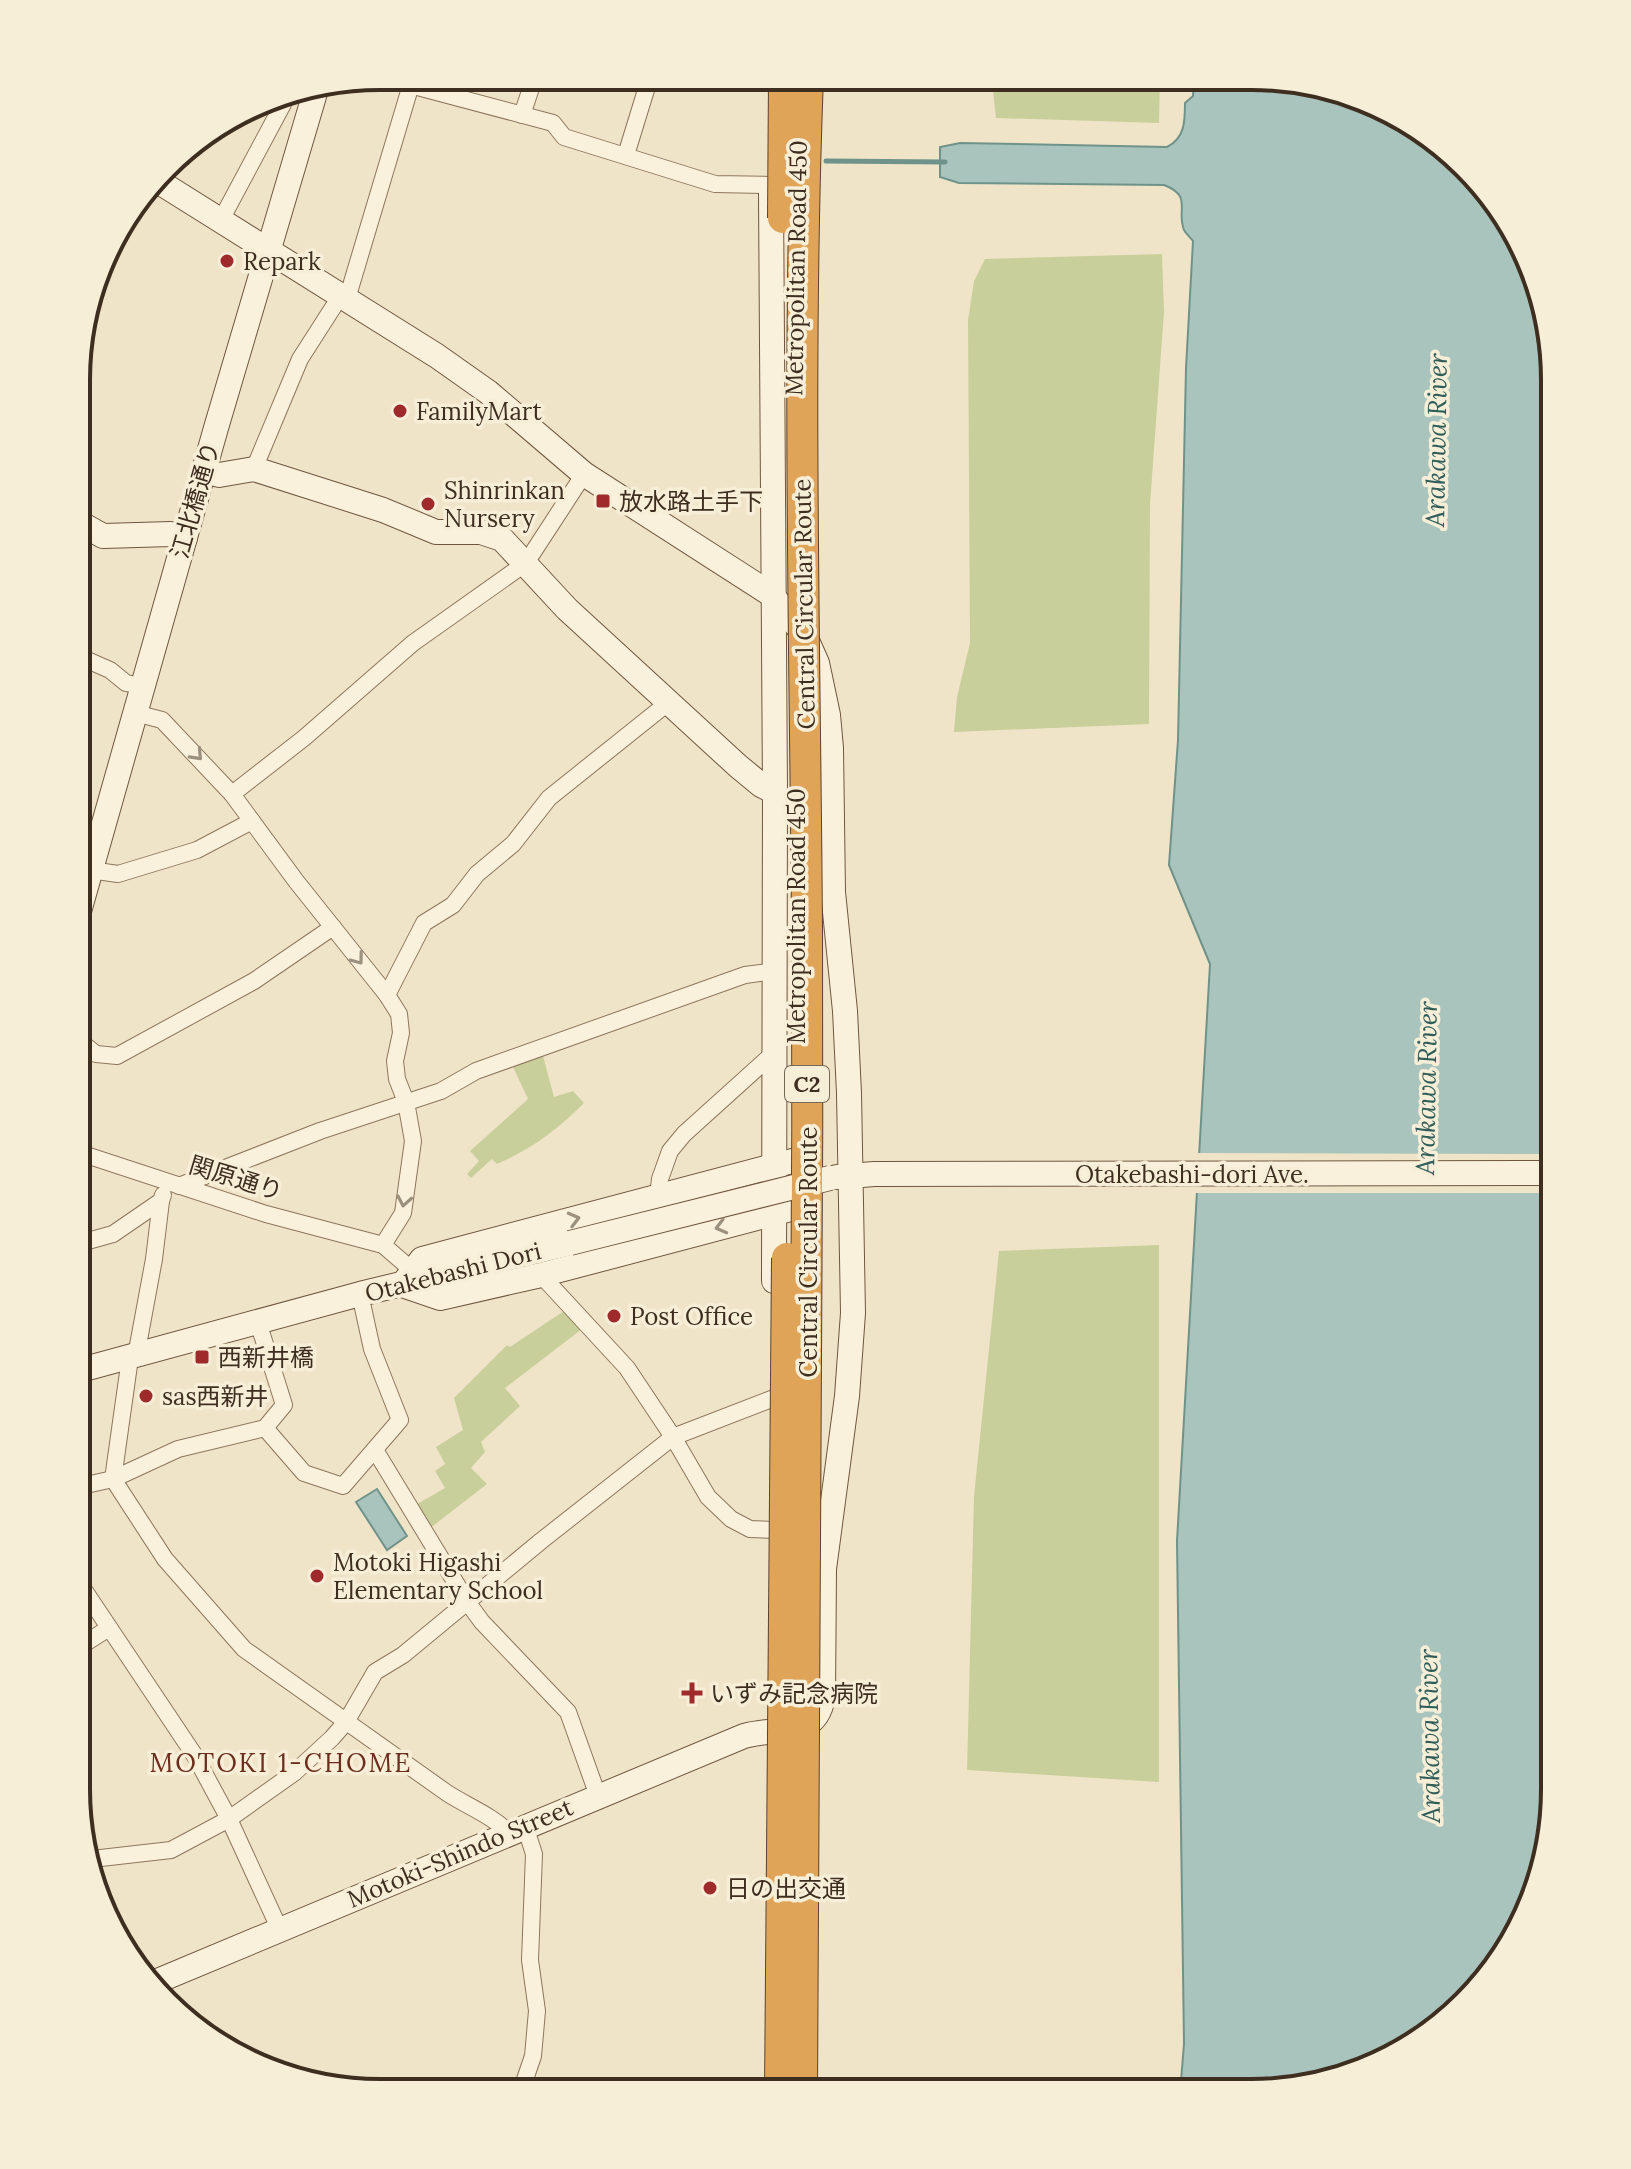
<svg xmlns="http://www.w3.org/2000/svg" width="1631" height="2169" viewBox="0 0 1631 2169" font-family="Lora,'Noto Sans JP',serif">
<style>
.green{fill:#c9cf9b}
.water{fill:#a9c4bc;stroke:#6f938a;stroke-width:2}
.pier{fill:#f0e4c8}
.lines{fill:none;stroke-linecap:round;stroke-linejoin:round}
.stream{stroke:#6f938a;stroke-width:5}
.street-casing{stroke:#8d765c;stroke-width:18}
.secondary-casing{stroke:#6f573f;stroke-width:26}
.street{stroke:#faf1dc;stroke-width:16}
.secondary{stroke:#faf1dc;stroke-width:24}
.secondary-bridge-casing{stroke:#6f573f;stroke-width:26;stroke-linecap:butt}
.highway-bridge-casing{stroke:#5b4430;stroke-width:32;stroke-linecap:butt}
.secondary-bridge{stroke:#faf1dc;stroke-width:24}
.highway-bridge{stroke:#e0a458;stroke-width:30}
.oneway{stroke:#9c907e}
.poi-dot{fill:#9e2a2b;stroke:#f7eed8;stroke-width:3}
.labels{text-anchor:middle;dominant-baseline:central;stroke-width:7;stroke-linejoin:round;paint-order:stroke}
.shield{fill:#f7eed8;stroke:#756857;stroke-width:2}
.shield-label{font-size:22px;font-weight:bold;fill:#3d2e20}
.poi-label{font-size:24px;fill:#3d2e20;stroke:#f7eed8;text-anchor:start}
.street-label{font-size:24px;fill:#3d2e20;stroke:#f7eed8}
.water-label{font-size:26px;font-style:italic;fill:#2f5d5a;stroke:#f7eed8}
.neighbourhood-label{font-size:26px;letter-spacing:2px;fill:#6b2e1e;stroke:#f7eed8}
.rim{fill:none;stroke:#3d2e20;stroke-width:4}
</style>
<rect width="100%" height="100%" fill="#f0e4c8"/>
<g class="green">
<path d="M988 78H1160L1159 123 996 118 993 91Z"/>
<path d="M1162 254 1164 312 1150 504 1149 724 954 732 957 697 970 643 968 320 974 281 985 259Z"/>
<path d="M543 1056 554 1097 573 1091 584 1103C556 1131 533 1148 497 1164L492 1159 471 1178 467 1174 479 1161 470 1151 528 1099 512 1065Z"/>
<path d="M1159 1245V1782L967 1770 974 1496 999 1251Z"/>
<path d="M564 1311 582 1329 505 1388 520 1406 481 1442 485 1452 471 1468 487 1484 429 1529 414 1506 445 1488 435 1471 445 1464 436 1447 463 1430 454 1398 507 1345 510 1347Z"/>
</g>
<g class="water">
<path d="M1194 78 1291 79 1420 128 1480 180 1523 245 1555 380 1554 1809 1539 1887 1504 1957 1452 2017 1386 2061 1251 2093H1180L1184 2044 1177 1541 1210 964 1169 865 1178 740 1186 368 1193 241C1190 237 1186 234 1184 230 1176 210 1193 196 1164 185L959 183 940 177V147L960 143 1167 147C1185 138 1185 121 1185 103L1193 96Z"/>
<path d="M377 1489 407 1536 387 1550 356 1502Z"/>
</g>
<path class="pier" d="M1196 1153 1555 1154V1193H1193Z"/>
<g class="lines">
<path class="stream" d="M826 161 945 162"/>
<defs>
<g id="street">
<path d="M628 77 648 83"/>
<path d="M410 85 553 123 564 137 715 184 771 185"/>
<path d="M522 115 535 76"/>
<path d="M626 155 650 77"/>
<path d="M221 220 283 104"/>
<path d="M347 299 413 78"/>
<path d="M254 469 300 359 341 295"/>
<path d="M78 656 110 670 126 683 142 686"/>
<path d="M135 713 162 720 232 794 296 881 387 995 399 1014 401 1033 395 1061 397 1079 406 1102 413 1141 403 1213 383 1245 419 1276"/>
<path d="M232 794 304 738 413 643 526 563 584 474"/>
<path d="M90 870 118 874 197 850 252 821"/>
<path d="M387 995 424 923 453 905 477 874 513 844 549 798 669 702"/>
<path d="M77 1039 96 1054 117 1056 254 981 333 927"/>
<path d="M77 1152 266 1214 383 1245"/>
<path d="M179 1186 320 1131 441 1091 476 1071 745 975 775 971"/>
<path d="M658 1196 660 1179 670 1151 684 1134 776 1051"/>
<path d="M77 1244 113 1234 161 1201 163 1195"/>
<path d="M541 1275 627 1368 673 1437 708 1497 731 1519 750 1529 774 1530"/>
<path d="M136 1356 154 1259 161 1201"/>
<path d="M130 1358 113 1479 165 1559 244 1649 447 1793C467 1806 493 1816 509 1833"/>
<path d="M265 1428 304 1473 343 1486 400 1420 372 1349 360 1294"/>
<path d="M375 1450 468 1603 482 1622 568 1712 598 1796"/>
<path d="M77 1487 113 1479 178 1449 265 1428 284 1405 258 1322"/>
<path d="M76 1578 195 1756 229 1819 279 1928"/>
<path d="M76 1649 109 1628"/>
<path d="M92 1859 171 1850 229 1819 294 1773 332 1738 346 1722 375 1672 403 1655 541 1541 673 1437 774 1398"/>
<path d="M521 2091 533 2056 537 2011 530 1960 534 1854 525 1826"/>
</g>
<g id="secondary">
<path d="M771 194 775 792 774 1281"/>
<path d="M204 471 219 475 254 469 383 510 436 532H481L502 539 567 609 738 766 761 785 775 792"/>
<path d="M78 522 103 536 171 534 185 538"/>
<path d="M78 915 216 428 317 86"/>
<path d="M837 1177 874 1174 1555 1173"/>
<path d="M791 1209 541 1275 440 1298 402 1285 422 1259 796 1160"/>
<path d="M77 1371 360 1294 570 1243"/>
<path d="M148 1985 744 1736C779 1726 816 1740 823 1697L824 1569 847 1396 853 1313 849 1093 845 1011 833 892 831 748 828 715 817 663 805 636 772 595 584 474 488 392 437 356 156 180"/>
</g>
</defs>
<use href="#street" class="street-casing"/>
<use href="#secondary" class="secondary-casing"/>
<use href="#street" class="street"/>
<use href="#secondary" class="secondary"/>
<defs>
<path id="secondary-bridge" d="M570 1243 830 1178"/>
<g id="highway-bridge">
<path d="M783 218 784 77"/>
<path d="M780 2092 787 1258"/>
<path d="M802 2092C806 1704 808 1316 807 928 805 644 797 361 808 77"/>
</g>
</defs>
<use href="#secondary-bridge" class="secondary-bridge-casing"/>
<use href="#highway-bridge" class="highway-bridge-casing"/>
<use href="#secondary-bridge" class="secondary-bridge"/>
<use href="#highway-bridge" class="highway-bridge"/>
</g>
<defs><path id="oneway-chevron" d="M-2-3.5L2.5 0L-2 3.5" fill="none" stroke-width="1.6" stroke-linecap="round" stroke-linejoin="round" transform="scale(2)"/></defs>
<g class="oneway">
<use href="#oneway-chevron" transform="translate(197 755) rotate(47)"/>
<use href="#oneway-chevron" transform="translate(358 959) rotate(53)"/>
<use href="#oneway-chevron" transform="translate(404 1201) rotate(100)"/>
<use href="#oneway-chevron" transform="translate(574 1219) rotate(-15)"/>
<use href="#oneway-chevron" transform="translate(721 1227) rotate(165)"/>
</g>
<g class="poi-dot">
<circle cx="227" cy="261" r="8"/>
<circle cx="400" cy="411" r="8"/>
<rect x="595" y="493" width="16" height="16" rx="4"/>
<circle cx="428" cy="504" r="8"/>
<circle cx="614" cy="1316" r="8"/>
<rect x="194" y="1349" width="16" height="16" rx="4"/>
<circle cx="146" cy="1396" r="8"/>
<circle cx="317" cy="1576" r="8"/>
<path d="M688 1681h8v8h8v8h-8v8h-8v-8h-8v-8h8z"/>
<circle cx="710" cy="1888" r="8"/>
</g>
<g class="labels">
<rect class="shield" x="785" y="1066" width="44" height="36" rx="6"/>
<g class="shield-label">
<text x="807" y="1084">C2</text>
</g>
<g class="poi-label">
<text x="243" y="261">Repark</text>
<text x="416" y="411">FamilyMart</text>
<text x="444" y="490">Shinrinkan<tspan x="444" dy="28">Nursery</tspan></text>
<text x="619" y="501">放水路土手下</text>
<text x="630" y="1316">Post Office</text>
<text x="218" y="1357">西新井橋</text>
<text x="162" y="1396">sas西新井</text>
<text x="333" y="1562">Motoki Higashi<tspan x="333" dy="28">Elementary School</tspan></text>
<text x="710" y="1693">いずみ記念病院</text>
<text x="726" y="1888">日の出交通</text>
</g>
<g class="street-label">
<text transform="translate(796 268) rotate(-89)">Metropolitan Road 450</text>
<text transform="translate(195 500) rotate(-74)">江北橋通り</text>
<text transform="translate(804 604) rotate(-91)">Central Circular Route</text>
<text transform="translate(796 916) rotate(-90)">Metropolitan Road 450</text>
<text x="1192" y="1174">Otakebashi-dori Ave.</text>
<text transform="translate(236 1178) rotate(17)">関原通り</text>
<text transform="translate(808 1252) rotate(-90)">Central Circular Route</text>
<text transform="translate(453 1272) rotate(-14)">Otakebashi Dori</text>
<text transform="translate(460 1853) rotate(-23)">Motoki-Shindo Street</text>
</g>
<g class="water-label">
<text transform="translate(1436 440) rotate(-89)">Arakawa River</text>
<text transform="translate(1426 1088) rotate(-89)">Arakawa River</text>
<text transform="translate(1429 1736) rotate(-91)">Arakawa River</text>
</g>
<g class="neighbourhood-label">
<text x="281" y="1762">MOTOKI 1-CHOME</text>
</g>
</g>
<path d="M0 0H1631V2169H0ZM380 90H1251A290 290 0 0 1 1541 380V1789A290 290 0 0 1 1251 2079H380A290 290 0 0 1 90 1789V380A290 290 0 0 1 380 90Z" fill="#f7eed8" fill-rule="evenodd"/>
<path class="rim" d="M380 90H1251A290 290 0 0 1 1541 380V1789A290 290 0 0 1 1251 2079H380A290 290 0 0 1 90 1789V380A290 290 0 0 1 380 90Z"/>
</svg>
